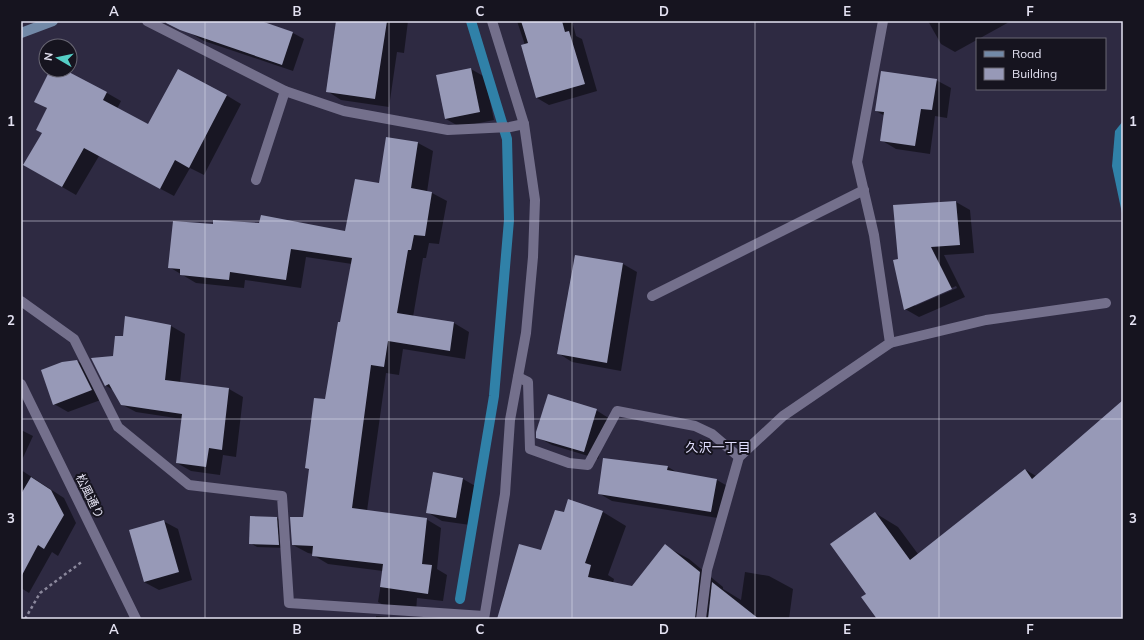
<svg xmlns="http://www.w3.org/2000/svg" width="1144" height="640" viewBox="0 0 1144 640" font-family="Mulish,'Noto Sans JP',sans-serif">
<style>
.water{fill:#3081a8}
.shadow{fill:#0007;fill-rule:evenodd}
.lines{fill:none;stroke-linecap:round;stroke-linejoin:round}
.stream{stroke:#3081a8;stroke-width:10}
.building{fill:#9799b7}
.path{stroke:#8b889c;stroke-width:2.5;stroke-dasharray:3 3;stroke-linecap:butt}
.lane{stroke:#74708c;stroke-width:10}
.street{stroke:#74708c;stroke-width:10}
.secondary{stroke:#7289a7;stroke-width:10}
.grid{fill:none;stroke:#e4e2f2;stroke-width:1;stroke-opacity:0.55}
.labels{text-anchor:middle;dominant-baseline:central;stroke-width:4;stroke-linejoin:round;paint-order:stroke}
.street-label{font-size:12px;fill:#e4e2f2;stroke:#16141f}
.neighbourhood-label{font-size:13px;fill:#e1defd;stroke:#16141f}
.neatline{fill:none;stroke:#e4e2f2;stroke-width:1.5}
.grid-label{font-size:13px;text-anchor:middle;font-weight:bold;fill:#e4e2f2}
</style>
<rect width="100%" height="100%" fill="#2e2a42"/>
<path class="water" d="M1123 121V218L1112 166 1115 131Z"/>
<g class="shadow">
<path d="M188 21H258L293 33 304 39 293 71 204 41 192 34Z"/>
<path d="M337 21H408L404 53 397 52 389 107 341 100 327 91Z"/>
<path d="M517 21H572L576 36 582 39 597 91 549 105 537 98 525 45Z"/>
<path d="M928 21H1011L955 52 941 44Z"/>
<path d="M471 69 485 77 494 120 460 127 446 119Z"/>
<path d="M51 70H63L107 93 121 101 117 109 149 126 226 95 241 104 204 175 190 168 174 196 99 156 76 195 24 165 43 133 48 109 35 101Z"/>
<path d="M936 80 951 88 947 118 935 116 930 154 896 149 881 140 885 116 876 111Z"/>
<path d="M387 138 418 143 433 151 427 192 432 193 447 201 439 244 429 243 426 258H423L413 317 454 323 469 332 465 359 403 349 399 375 386 373 367 511 426 519 441 528 437 569 447 575 443 601 417 598 416 612 393 610 378 602 383 571 328 564 313 555V554L308 553 293 545 303 518 310 470 306 468 326 400 352 264 306 257 301 288 245 280 244 288 196 283 169 267 346 232 380 184Z"/>
<path d="M956 202 970 210 974 253 944 255 965 297 919 317 905 309 894 206ZM956 286 957 288 915 306V304Z"/>
<path d="M623 264 637 272 621 371 572 362 558 353Z"/>
<path d="M171 326 185 334 180 383 229 389 243 397 236 457 223 455 220 475 191 471 177 463 182 419 136 412 121 404 113 390 105 385 114 357 123 337Z"/>
<path d="M77 361 92 369 106 398 68 412 54 404Z"/>
<path d="M1123 409V619H878L867 594 875 513 898 527 918 554 1026 470 1036 476Z"/>
<path d="M596 410 610 419 598 459 552 445 537 437Z"/>
<path d="M21 430 33 436 21 462Z"/>
<path d="M604 460 668 467 680 474 717 480 729 487 724 519 612 501 600 494Z"/>
<path d="M21 470 64 498 76 523 58 556 52 552 29 593 21 588Z"/>
<path d="M463 479 477 487 470 525 442 521 427 512Z"/>
<path d="M569 501 603 512 626 526 608 575 614 579 613 583 632 587 665 546 689 559 723 587V589L741 600 745 572 769 576 793 589 789 619H499L504 594 542 552 564 514Z"/>
<path d="M277 518 284 522 286 548 257 547 250 543Z"/>
<path d="M163 521 178 529 192 580 159 590 144 582Z"/>
<path d="M376 616 401 618 403 619H376Z"/>
</g>
<g class="lines">
<path class="stream" d="M460 599 494 396 509 220 507 139 471 21"/>
</g>
<g class="building">
<path d="M166 21H261L293 32 282 65 180 30 166 23Z"/>
<path d="M336 21H387L375 99 326 92Z"/>
<path d="M521 21H562L565 32 569 31 585 84 536 98 521 45 528 43Z"/>
<path d="M471 68 480 112 445 119 436 75Z"/>
<path d="M178 69 227 95 189 168 175 160 160 189 84 148 62 187 23 165 42 133 36 130 47 108 34 102 50 70H65L107 92 103 100 148 124Z"/>
<path d="M881 71 937 79 932 110 921 109 915 146 880 141 884 112 875 111Z"/>
<path d="M386 137 418 142 411 188 432 192 425 236 414 235 411 250H408L397 313 454 322 450 351 388 341 384 367 371 365 352 508 427 518 422 564 432 565 428 594 380 587 383 564 312 556 313 546 292 545 290 517H303L309 469 305 468 314 398 325 399 338 322H340L352 258 291 249 286 280 230 272 229 280 180 275V269L168 268 173 221 213 224V220L259 223 261 215 345 231 355 179 379 183Z"/>
<path d="M956 201 960 245 931 247 952 289 904 310 893 260 898 259 893 205Z"/>
<path d="M575 255 623 263 607 363 557 354Z"/>
<path d="M125 316 171 325 165 380 229 388 222 450 209 448 206 467 176 463 182 414 121 405 109 384 105 386 91 358 113 356 115 336H123Z"/>
<path d="M77 360 92 390 53 405 41 370 62 362Z"/>
<path d="M548 394 597 409 584 452 536 438V432Z"/>
<path d="M1123 400V619H877L861 597 866 594 830 544 875 512 910 560 1025 469 1032 479Z"/>
<path d="M603 458 668 466 667 470 717 479 711 512 598 494Z"/>
<path d="M433 472 463 478 456 518 426 513Z"/>
<path d="M31 477 51 490 64 515 44 549 38 545 21 577V494Z"/>
<path d="M568 499 603 511 585 563 591 565 588 577 632 586 665 544 700 572 695 619H497L519 544 541 550 555 510 564 512Z"/>
<path d="M250 516 277 517 279 545 249 544Z"/>
<path d="M164 520 179 572 144 582 129 530Z"/>
<path d="M712 582 759 619H708Z"/>
</g>
<g class="lines">
<path class="path" d="M25 619 40 593 83 561"/>
<g class="lane">
<path d="M256 180 285 91"/>
<path d="M518 377 528 382 530 449 569 463 588 465 617 411 695 426 712 434 739 457"/>
</g>
<g class="street">
<path d="M147 21 285 91 344 111 448 130 510 127 524 124"/>
<path d="M652 296 864 190"/>
<path d="M21 301 74 339 118 427 189 485 282 496 289 603 484 616"/>
<path d="M890 343 986 320 1106 303"/>
<path d="M21 384 136 619"/>
<path d="M484 619 505 494 510 420 526 333 533 257 535 200 524 124 492 21"/>
<path d="M701 619 707 570 739 457 783 416 890 343 874 235 857 162 883 21"/>
</g>
<path class="secondary" d="M21 33 53 21"/>
</g>
<path class="grid" d="M205 21V619M389 21V619M572 21V619M755 21V619M939 21V619M21 221H1123M21 419H1123"/>
<g class="labels">
<g class="street-label">
<text transform="translate(90 496) rotate(64)">松風通り</text>
</g>
<g class="neighbourhood-label">
<text x="718" y="447">久沢一丁目</text>
</g>
</g>
<rect width="1144" height="640" fill="none" stroke="#16141f" stroke-width="44"/>
<rect x="976" y="38" width="130" height="52" fill="#16141f" stroke="#686673"/>
<rect x="984" y="51" width="20" height="6" fill="#7289a7" stroke="#686673"/>
<text x="1012" y="58" font-size="12" fill="#e4e2f2">Road</text>
<rect x="984" y="68" width="20" height="12" fill="#9799b7" stroke="#686673"/>
<text x="1012" y="78" font-size="12" fill="#e4e2f2">Building</text>
<g transform="translate(58 58) rotate(279)"><circle r="19" fill="#16141f" stroke="#686673"/>
<path d="M0-3L7 15L0 10L-7 15Z" fill="#55cec6"/>
<text y="-6" font-size="11" font-weight="bold" text-anchor="middle" fill="#e4e2f2">N</text>
</g>
<rect x="22" y="22" width="1100" height="596" class="neatline"/>
<g class="grid-label">
<text x="114" y="16">A</text>
<text x="297" y="16">B</text>
<text x="480" y="16">C</text>
<text x="664" y="16">D</text>
<text x="847" y="16">E</text>
<text x="1030" y="16">F</text>
<text x="11" y="126">1</text>
<text x="1133" y="126">1</text>
<text x="11" y="325">2</text>
<text x="1133" y="325">2</text>
<text x="11" y="523">3</text>
<text x="1133" y="523">3</text>
<text x="114" y="634">A</text>
<text x="297" y="634">B</text>
<text x="480" y="634">C</text>
<text x="664" y="634">D</text>
<text x="847" y="634">E</text>
<text x="1030" y="634">F</text>
</g>
</svg>
